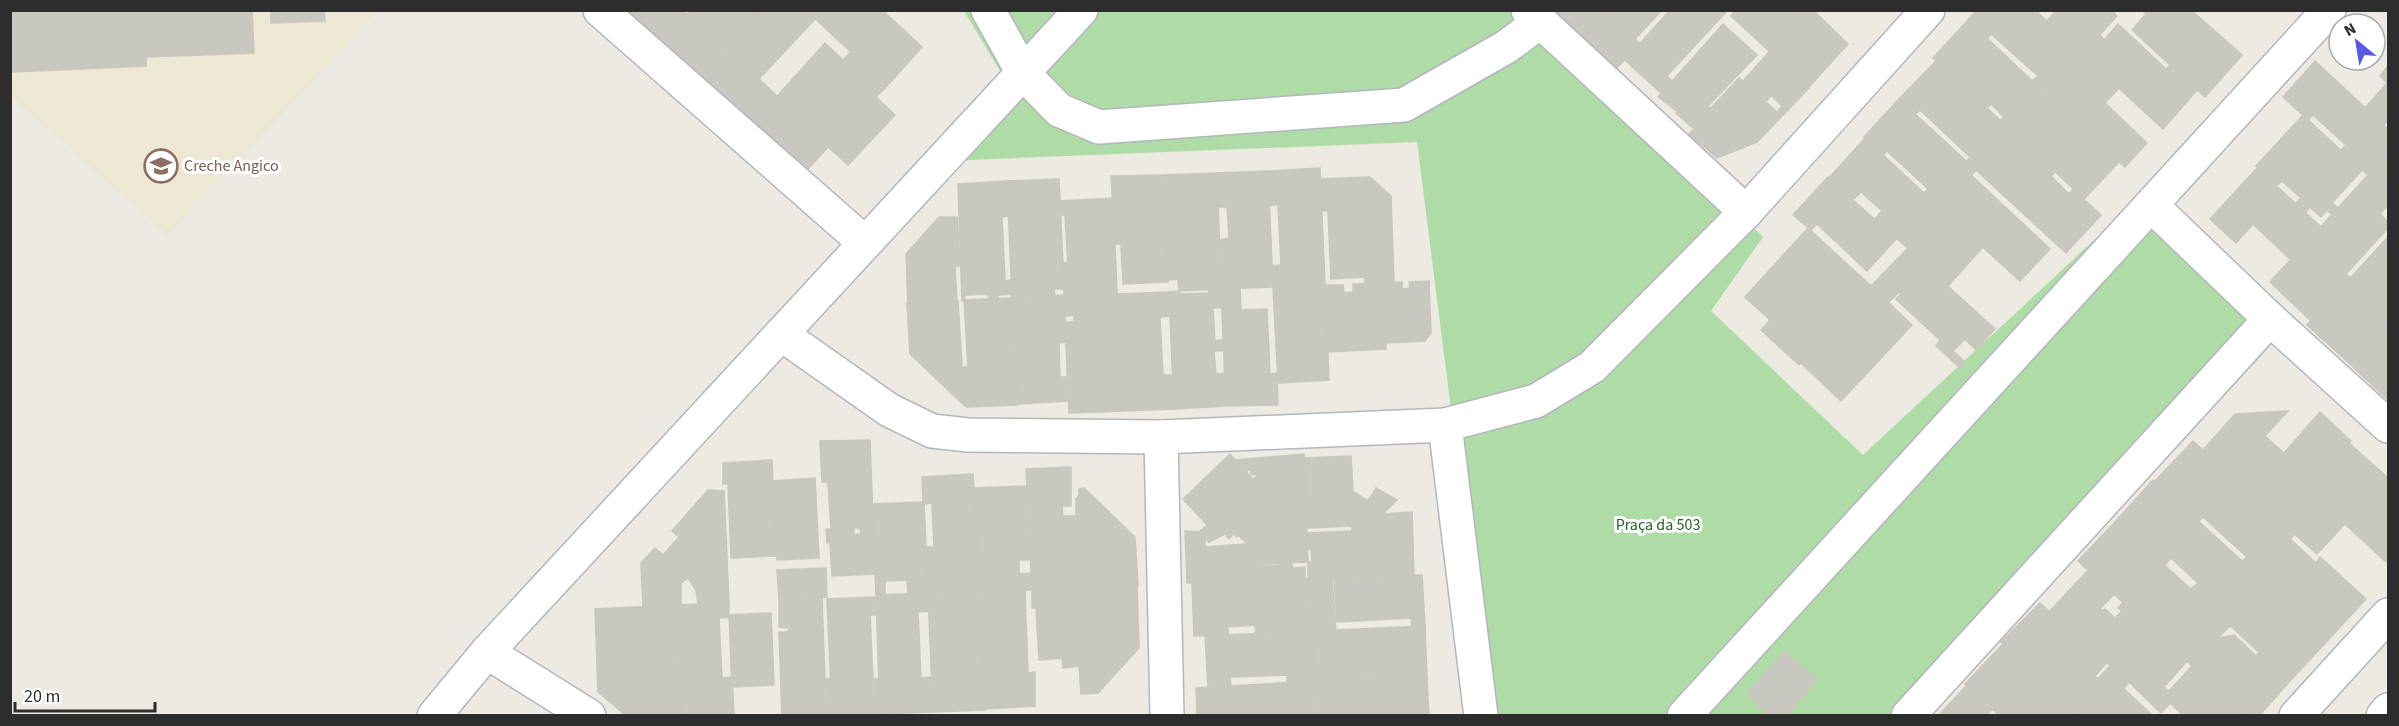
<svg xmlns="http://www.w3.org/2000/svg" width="2399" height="726" viewBox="0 0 2399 726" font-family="'Source Sans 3',sans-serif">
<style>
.education{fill:#ece8d4}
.green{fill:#afdca6}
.building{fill:#c9c8c0;stroke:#c9c6bb;stroke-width:1.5;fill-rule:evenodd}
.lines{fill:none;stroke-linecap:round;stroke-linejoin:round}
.minor-casing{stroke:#b5b5bf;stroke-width:36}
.tertiary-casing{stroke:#b5b5bf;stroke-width:36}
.minor{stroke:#fff;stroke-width:33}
.tertiary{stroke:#fff;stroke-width:33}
.labels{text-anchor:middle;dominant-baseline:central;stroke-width:6;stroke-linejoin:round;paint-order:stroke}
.education-label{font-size:16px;fill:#785e54;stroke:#fff;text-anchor:start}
.park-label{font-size:16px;fill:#266324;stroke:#fff}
</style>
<rect width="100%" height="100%" fill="#edeae2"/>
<path class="education" d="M11 11H379L167 235 11 96Z"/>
<path class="green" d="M964 11H1524L1763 237 1711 311 1863 455 2135 202 2275 329 1929 715H1490L1417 142 919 162 1003 76Z"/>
<g class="building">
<path d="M10 10H252L254 53 146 57V66L11 72Z"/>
<path d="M271 10H324L325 21 271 23Z"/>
<path d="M626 10H683L688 15 661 43Z"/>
<path d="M692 10H762L700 79 661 43Z"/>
<path d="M762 10H806L815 19 759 79 777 96 750 126 700 79Z"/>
<path d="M806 10H882L922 47 887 86Z"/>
<path d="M1551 10H1605L1581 37Z"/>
<path d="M1605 10H1662L1635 39 1640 44 1616 69 1581 37Z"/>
<path d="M1670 10 1726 12 1667 76 1672 81 1661 93 1625 60Z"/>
<path d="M1736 10H1803L1768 50 1731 16Z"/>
<path d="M1803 10H1813L1848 44 1809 87 1768 50Z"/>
<path d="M1977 10H2035L2082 54 2046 94 2032 81 2038 76 1991 34 1987 39 1968 20Z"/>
<path d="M2057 10H2111L2117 16 2082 54 2047 21Z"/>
<path d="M2142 10H2191L2242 55 2205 97 2132 30 2146 14Z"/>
<path d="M1968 20 2046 94 2012 131 2000 121 2004 117 1991 104 1987 108 1933 58Z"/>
<path d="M1723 24 1757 55 1708 106 1710 109 1739 78 1743 81 1769 52 1809 88 1757 142 1717 158 1689 134 1694 129 1676 113 1678 112 1658 97ZM1771 95 1782 106 1777 112 1766 102Z"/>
<path d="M2118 24 2166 69 2170 65 2197 90 2163 129 2082 54 2100 35 2104 40Z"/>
<path d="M825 43 843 60 851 52 887 86 876 97 895 115 848 165 828 147 806 171 754 122Z"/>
<path d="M2082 54 2119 88 2105 103 2147 143 2125 167 2046 94Z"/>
<path d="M1936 61 2012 131 1976 170 1967 161 1970 157 1920 110 1915 114 1899 99Z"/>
<path d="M2315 61 2388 129V155L2369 176 2341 150 2346 145 2313 115 2308 120 2283 97Z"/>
<path d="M2387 67 2388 119 2384 125 2366 107 2387 83 2380 76Z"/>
<path d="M2046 94 2119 162 2084 199 2012 131Z"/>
<path d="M1899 99 1976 170 1941 209 1924 193 1928 189 1887 151 1883 155 1864 137Z"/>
<path d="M2303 115 2362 170 2332 203 2338 208 2332 215 2327 210 2321 217 2310 207 2305 213 2295 204 2301 198 2282 181 2276 186 2256 166Z"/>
<path d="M2012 131 2055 172 2051 176 2069 194 2073 189 2101 215 2066 253 1976 170Z"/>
<path d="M1865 138 1941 209 1906 247 1875 219 1882 211 1861 192 1853 200 1829 178Z"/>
<path d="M2388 155V194L2369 176Z"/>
<path d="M1320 168 1325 285 1273 287 1272 266 1281 265 1278 205H1270L1268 171Z"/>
<path d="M2257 168 2321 227 2291 260 2253 224 2236 243 2210 219Z"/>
<path d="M1268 171 1273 287 1221 289 1219 240 1229 238 1227 207H1218L1217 173Z"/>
<path d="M1217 173 1221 289 1179 291 1178 279 1168 280 1164 175Z"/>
<path d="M1164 175 1168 282 1123 284 1121 244H1115L1111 176Z"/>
<path d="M1971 175 2050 249 2020 281 1941 209Z"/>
<path d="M2368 175 2388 194V205L2380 214 2388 222V228L2346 274 2350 278 2311 321 2270 282Z"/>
<path d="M1370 177 1391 196 1394 282 1365 283V277L1331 279 1328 211H1321L1320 179Z"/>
<path d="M1828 177 1896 239 1867 271 1817 224 1811 230 1793 215Z"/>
<path d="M1059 179 1064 289H1054L1055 296 1012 298 1007 181Z"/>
<path d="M1007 181 1009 216 1002 217 1005 281 1011 280 1012 294 998 295V299H989L988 294 965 295V301H962L958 184Z"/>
<path d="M1113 198 1117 293 1064 295 1063 262 1068 263 1065 215H1060V201Z"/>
<path d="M1941 209 1983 247 1948 286 1906 247Z"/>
<path d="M939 217H957L960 266H955L957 301 908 304 906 254Z"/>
<path d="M1808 228 1872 287 1799 365 1761 330 1770 320 1745 297Z"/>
<path d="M2388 237V320L2349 363 2307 325Z"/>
<path d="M1907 249 1995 329 1976 350 1965 339 1953 351 1965 362 1960 368 1936 346 1940 340 1896 299 1901 294 1899 292 1889 302 1871 286Z"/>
<path d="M1429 281 1431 333 1425 341 1386 343V349L1328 352 1325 285H1343L1344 293 1353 292V284L1402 282V289L1410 288 1409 282Z"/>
<path d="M1325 285 1329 380 1278 383 1273 287Z"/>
<path d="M1872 287 1912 325 1841 401 1801 363Z"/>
<path d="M1240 288 1241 310 1267 309 1270 374 1277 373 1278 405 1226 406 1221 289Z"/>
<path d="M1208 289H1221L1222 307 1213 308 1215 341 1223 340 1224 351H1214L1216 374 1225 373 1226 406 1174 409 1169 292 1180 291V294L1209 293Z"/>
<path d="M1169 292 1170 316 1160 317 1163 375H1173L1174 409 1123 411 1117 294Z"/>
<path d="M1117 294 1123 411 1069 413 1065 322H1074V315L1065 316 1064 295Z"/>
<path d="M1064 295 1066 342 1059 343 1060 377H1068V401L1018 404 1012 298Z"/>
<path d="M1012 298 1018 405 966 407 910 354 907 303 958 301 962 367H968L964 300Z"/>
<path d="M2388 320V400L2349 363Z"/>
<path d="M2288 411 2265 436 2284 453 2320 412 2351 441 2280 521 2203 450 2235 414Z"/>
<path d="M870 440 875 574 832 576 830 543H827L826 529H831L828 482H822L820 441ZM854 528H860L861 534 854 535Z"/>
<path d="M2193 441 2280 521 2247 557 2203 517 2199 521 2155 481Z"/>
<path d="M2349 443 2388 478V558L2386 562 2345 524 2317 554 2280 521Z"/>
<path d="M1230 454 1235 460 1304 454 1308 562 1261 564V566L1292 564 1293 568 1305 567V579L1187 583 1185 531 1199 532 1207 525 1183 499ZM1251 469V474L1258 475 1253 479 1246 471ZM1225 534 1229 539 1234 534 1237 537 1238 535 1247 544 1205 547V538L1209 542Z"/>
<path d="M1351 456 1353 491 1368 501 1376 488 1397 500 1383 514 1412 512 1414 575 1308 579V562H1312L1311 549H1308L1307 533 1352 531V526L1307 528 1305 458Z"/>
<path d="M772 460 776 556 731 558 728 484H723V463Z"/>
<path d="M1071 467V506H1062L1063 516H1076V499L1079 495V489L1084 488 1135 537 1138 586 1032 590 1026 469Z"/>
<path d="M973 474 980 592 928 593 925 547H934L932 503 923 504 922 477Z"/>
<path d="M815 478 819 558 777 560 773 481Z"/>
<path d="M2153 480 2241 560 2204 601 2191 589 2198 583 2171 558 2164 566 2116 521Z"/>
<path d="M1027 486 1030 560H1019V574L1031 573 1032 590 980 592 974 488Z"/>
<path d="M708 490 724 491 729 603 698 604 696 590 688 578 681 583V605L643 607 641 563 655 548 663 555 679 537 672 531Z"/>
<path d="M924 502 928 593 908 594 907 580 885 581V595H876L872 504Z"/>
<path d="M2116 521 2204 601 2166 642 2078 561Z"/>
<path d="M2280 521 2295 534 2290 539 2316 563 2320 557 2366 599 2328 640 2243 561Z"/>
<path d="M2241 560 2328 640 2290 681 2204 601Z"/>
<path d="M826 568 827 597 779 600 777 570Z"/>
<path d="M2088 570 2114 594 2100 609 2102 611 2105 609 2115 618 2122 611 2118 608 2123 602 2166 642 2129 682 2049 612Z"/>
<path d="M1420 575H1422L1425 626 1412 627 1411 618 1337 622 1334 579Z"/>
<path d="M1332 578 1336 630 1312 631 1310 579Z"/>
<path d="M1305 579H1310L1312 631 1256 634 1255 625 1228 627V635L1194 636 1192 582Z"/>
<path d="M1137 586 1139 648 1098 693 1081 694 1079 666 1063 668 1062 658 1039 660 1036 608H1032V590Z"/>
<path d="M1025 590 1028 673 1035 672V706L985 709 980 592Z"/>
<path d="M980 592 985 710 933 712 928 593Z"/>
<path d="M928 593 929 611 918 612 921 678 932 677 933 712 880 714 876 595Z"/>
<path d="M876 597V615H870L873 679H878L880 714 832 716 827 599Z"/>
<path d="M822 598 825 679H830L832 716H782L779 632H788L789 628 779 627V600Z"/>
<path d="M2204 601 2230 626 2218 638 2234 635 2256 656 2259 652 2290 681 2259 716 2244 714 2166 642Z"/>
<path d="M729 603V617L719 618 722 678 732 677 734 716H681L677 605Z"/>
<path d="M2040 603 2106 663 2095 676 2098 679 2110 666 2129 682 2101 716H2081L2001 642Z"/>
<path d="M677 605 681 716 624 714 598 692 595 609Z"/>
<path d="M771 613 774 685 732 687 729 615Z"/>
<path d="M1425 626 1427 677 1314 681 1312 631Z"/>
<path d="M1312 631 1314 681 1287 683V675L1230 677 1231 687 1208 688 1205 636Z"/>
<path d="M2166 642 2187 661 2164 687 2169 691 2192 666 2247 716H2184L2170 703 2161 713 2129 682Z"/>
<path d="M2003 644 2005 645 2081 716H2000L1992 709 1965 684Z"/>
<path d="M1785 651 1816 680 1787 716H1768L1747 693Z"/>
<path d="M1427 677 1429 716H1316L1314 681Z"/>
<path d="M1314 681 1316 716H1197L1196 688Z"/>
<path d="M1967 685 1992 709 1986 716H1938Z"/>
<path d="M2124 689 2153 716H2101Z"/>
</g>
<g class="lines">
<defs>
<g id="minor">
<path d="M600 10 865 243"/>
<path d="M988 10 1023 73 1059 110 1099 127 1404 105 1506 47 1540 22"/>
<path d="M1528 10 1746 212"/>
<path d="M2151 205 2270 319 2388 426"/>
<path d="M781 334 889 410 932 431 968 435 1161 437 1445 425 1536 401 1592 367 1746 212 1928 10"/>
<path d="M1445 425 1481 716"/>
<path d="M1161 437 1167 716"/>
<path d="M487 652 589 716"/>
<path d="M434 716 487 652 1081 10"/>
<path d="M1684 716 2329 10"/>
<path d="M1908 716 2270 319"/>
</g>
<g id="tertiary">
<path d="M2296 716 2388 615"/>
<path d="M2383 716 2388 710"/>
</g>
</defs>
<use href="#minor" class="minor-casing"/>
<use href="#tertiary" class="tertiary-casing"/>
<use href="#minor" class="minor"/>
<use href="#tertiary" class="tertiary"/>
</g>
<defs>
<symbol id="school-ring" viewBox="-11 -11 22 22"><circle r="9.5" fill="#fff" stroke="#8d6e63" stroke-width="1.5"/><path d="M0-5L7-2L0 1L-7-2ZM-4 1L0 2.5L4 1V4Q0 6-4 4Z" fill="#8d6e63"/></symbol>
</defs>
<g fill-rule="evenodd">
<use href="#school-ring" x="142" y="147" width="38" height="38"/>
</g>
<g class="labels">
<g class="education-label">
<text x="184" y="166">Creche Angico</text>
</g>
<g class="park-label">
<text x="1658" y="525">Praça da 503</text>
</g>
</g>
<rect width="2399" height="726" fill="none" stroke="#2d2d2d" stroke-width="24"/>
<g transform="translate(2357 42) rotate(330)"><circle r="28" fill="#ffffff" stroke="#ababab" stroke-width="1.5"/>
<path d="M0-4.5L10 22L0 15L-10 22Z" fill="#5758e5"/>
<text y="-9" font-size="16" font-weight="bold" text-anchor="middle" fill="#2d2d2d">N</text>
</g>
<path d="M15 702v9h140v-9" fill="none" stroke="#2d2d2d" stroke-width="3"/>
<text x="24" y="702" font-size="18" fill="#2d2d2d" stroke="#ffffff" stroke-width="4.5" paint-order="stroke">20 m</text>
</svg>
